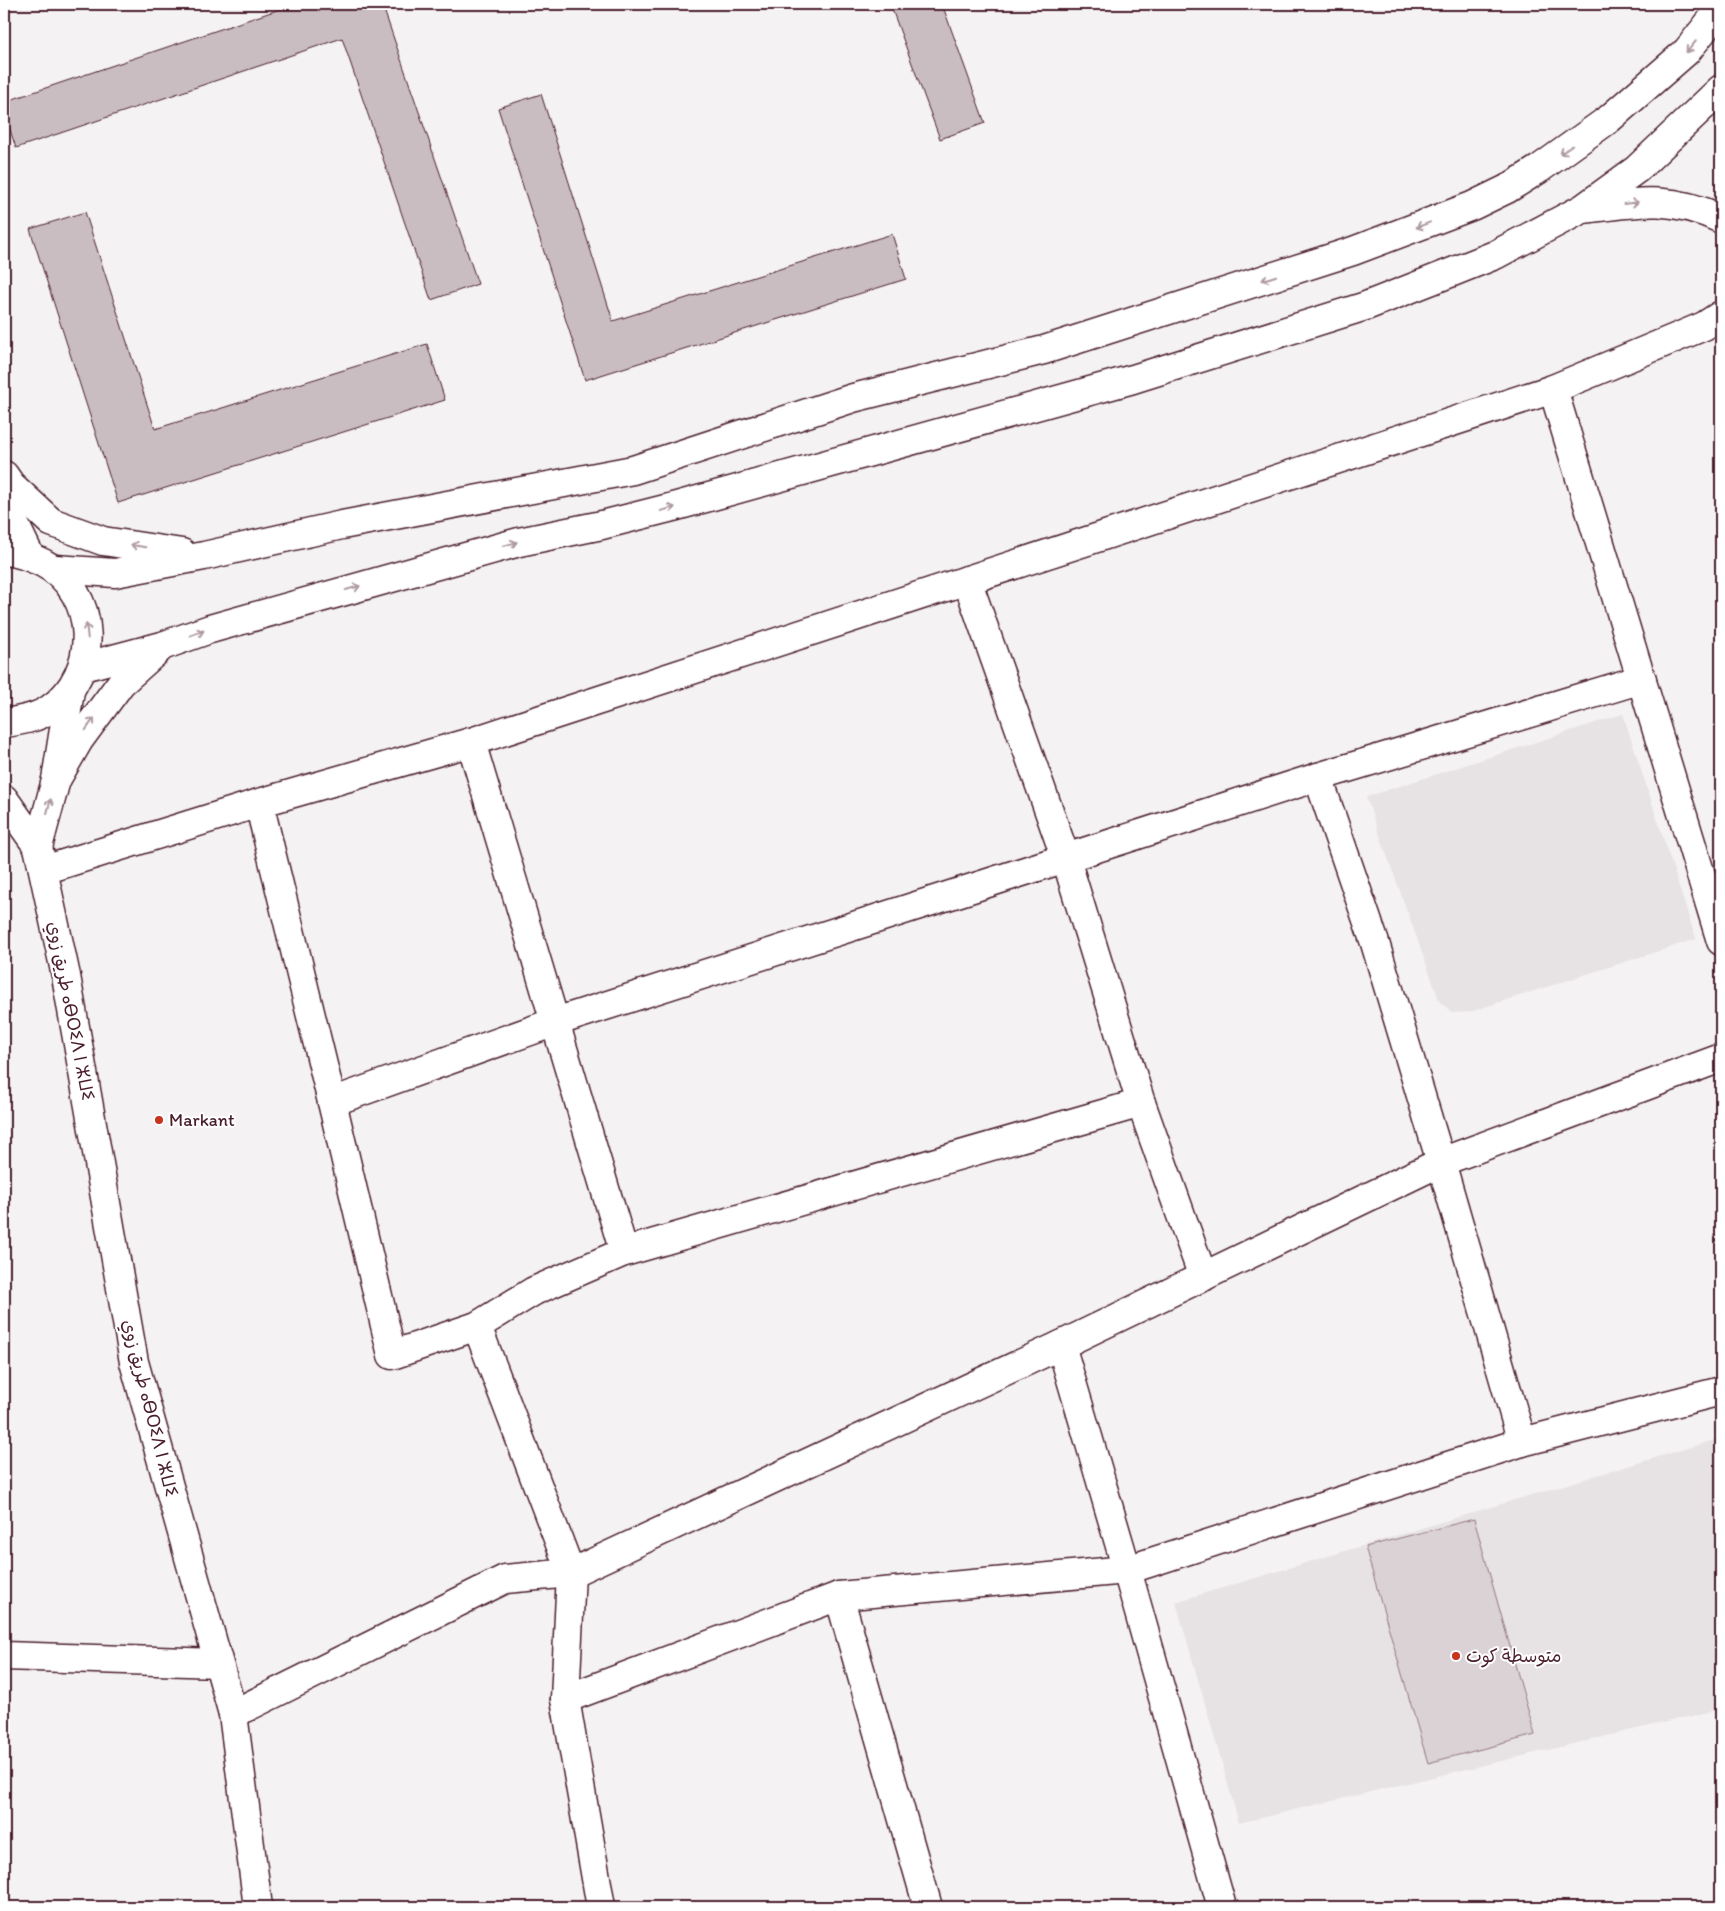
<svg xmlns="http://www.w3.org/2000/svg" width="1725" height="1911" viewBox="0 0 1725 1911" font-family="Itim,'Playpen Sans Arabic','Noto Sans Tifinagh',sans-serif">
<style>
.built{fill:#e7e2e3}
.green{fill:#dbd2d5;stroke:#927880}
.building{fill:#cabdc1;stroke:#4a1f2b}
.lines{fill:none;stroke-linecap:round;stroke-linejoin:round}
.minor-casing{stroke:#4a1f2b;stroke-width:31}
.primary-casing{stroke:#4a1f2b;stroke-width:31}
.trunk-casing{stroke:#4a1f2b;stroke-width:31}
.minor{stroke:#fff;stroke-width:28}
.primary{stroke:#fff;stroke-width:28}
.trunk{stroke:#fff;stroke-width:28}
.oneway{stroke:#ae9aa0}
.poi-dot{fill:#c8321e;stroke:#fff;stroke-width:2}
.labels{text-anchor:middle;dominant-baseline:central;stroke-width:4;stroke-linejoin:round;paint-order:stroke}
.street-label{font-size:18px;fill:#4a1f2b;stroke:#fff}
.poi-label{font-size:18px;fill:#4a1f2b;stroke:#fff;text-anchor:start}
</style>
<rect width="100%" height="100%" fill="#f4f2f2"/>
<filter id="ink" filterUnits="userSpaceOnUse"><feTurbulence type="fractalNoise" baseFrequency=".02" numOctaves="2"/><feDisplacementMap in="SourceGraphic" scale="10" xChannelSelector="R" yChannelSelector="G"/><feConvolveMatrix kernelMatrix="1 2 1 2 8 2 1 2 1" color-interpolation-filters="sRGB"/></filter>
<g filter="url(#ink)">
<g class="built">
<path d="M1623 714 1696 939 1469 1012 1453 1013 1440 1002 1366 797Z"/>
<path d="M1721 1438V1709L1239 1823 1176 1602Z"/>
</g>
<path class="green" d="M1474 1519 1535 1735 1428 1763 1365 1547Z"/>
<g class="building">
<path d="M295 4H382L478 284 431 300 342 38 16 148 4 112V102Z"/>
<path d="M890 4H942L985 123 940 139Z"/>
<path d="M541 94 613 321 892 234 906 279 585 380 498 108Z"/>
<path d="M85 212 155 429 427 344 445 400 118 503 30 229Z"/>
</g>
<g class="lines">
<defs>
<g id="minor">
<path d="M1553 389 1721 941"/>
<path d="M967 580 1066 859 1141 1103 1203 1277"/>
<path d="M471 742 624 1252"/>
<path d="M1318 777 1375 943 1441 1162 1522 1442"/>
<path d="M259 803 332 1102 392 1355 477 1326 534 1291 624 1252 1141 1103"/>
<path d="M44 870 259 803 471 742 1553 389 1704 326 1721 315"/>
<path d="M332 1102 555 1022 1318 777 1642 679"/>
<path d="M477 1326 571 1573 565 1699 601 1907"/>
<path d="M1061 1345 1127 1570 1222 1907"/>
<path d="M839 1596 928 1907"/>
<path d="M4 1656 218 1663"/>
<path d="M565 1699 839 1596 1127 1570 1522 1442 1721 1391"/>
<path d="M233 1714 505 1579 571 1573 1061 1345 1441 1162 1721 1058"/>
</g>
<g id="primary">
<path d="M4 799 38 847 56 780 70 691"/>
<path d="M38 847 66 976 134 1362 233 1714 258 1907"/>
</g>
<g id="trunk">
<path d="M1584 209C1638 202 1670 195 1721 219"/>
<path d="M4 475 11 485 51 522 103 541 182 553"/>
<path d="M4 502 30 556"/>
<path d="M4 551C18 552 31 557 43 563 99 592 101 673 50 709 37 718 20 721 4 723"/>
<path d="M55 569 115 573 204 556 342 525 633 470 853 398 1044 350 1353 251 1472 206 1507 189 1539 169 1609 119 1687 51 1721 8"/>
<path d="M83 667 162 646 210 629 519 542 602 525 673 507 1133 379 1366 306 1450 273 1495 255 1582 209 1637 169 1721 89"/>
<path d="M56 780 79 740 121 683 159 649"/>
</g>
</defs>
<use href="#minor" class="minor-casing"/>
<use href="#primary" class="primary-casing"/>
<use href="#trunk" class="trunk-casing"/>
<use href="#minor" class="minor"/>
<use href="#primary" class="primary"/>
<use href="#trunk" class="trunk"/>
</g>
<defs><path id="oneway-shaft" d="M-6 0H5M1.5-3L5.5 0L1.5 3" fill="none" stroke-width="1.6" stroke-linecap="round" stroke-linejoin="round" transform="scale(1.25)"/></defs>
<g class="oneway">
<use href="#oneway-shaft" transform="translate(1691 47) rotate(130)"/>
<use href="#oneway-shaft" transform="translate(1566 150) rotate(145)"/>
<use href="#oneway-shaft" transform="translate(1631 203) rotate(-7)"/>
<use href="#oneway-shaft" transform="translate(1423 225) rotate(159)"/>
<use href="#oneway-shaft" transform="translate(1269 278) rotate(162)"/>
<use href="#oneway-shaft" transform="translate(668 509) rotate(-15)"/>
<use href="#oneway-shaft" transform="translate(510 544) rotate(-15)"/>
<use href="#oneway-shaft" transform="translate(138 546) rotate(-171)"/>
<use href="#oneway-shaft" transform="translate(353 588) rotate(-16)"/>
<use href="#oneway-shaft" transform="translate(87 631) rotate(-96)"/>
<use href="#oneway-shaft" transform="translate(197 633) rotate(-20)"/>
<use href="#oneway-shaft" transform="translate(90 724) rotate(-55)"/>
<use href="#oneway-shaft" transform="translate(49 806) rotate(-75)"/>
</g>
</g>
<g class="poi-dot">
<circle cx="159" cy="1120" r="5"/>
<circle cx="1456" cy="1656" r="5"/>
</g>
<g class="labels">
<g class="street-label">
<text transform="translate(71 1011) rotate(79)">طريق زوي ⴰⴱⵔⵉⴷ ⵏ ⵣⵡⵉ</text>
<text transform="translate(150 1408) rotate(76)">طريق زوي ⴰⴱⵔⵉⴷ ⵏ ⵣⵡⵉ</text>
</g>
<g class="poi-label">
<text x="169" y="1120">Markant</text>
<text x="1466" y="1656">متوسطة كوت</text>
</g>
</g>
<rect width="1725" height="1911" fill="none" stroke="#fff" stroke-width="20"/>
<rect x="10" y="10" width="1705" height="1891" fill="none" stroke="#4a1f2b" stroke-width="2" filter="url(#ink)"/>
</svg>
